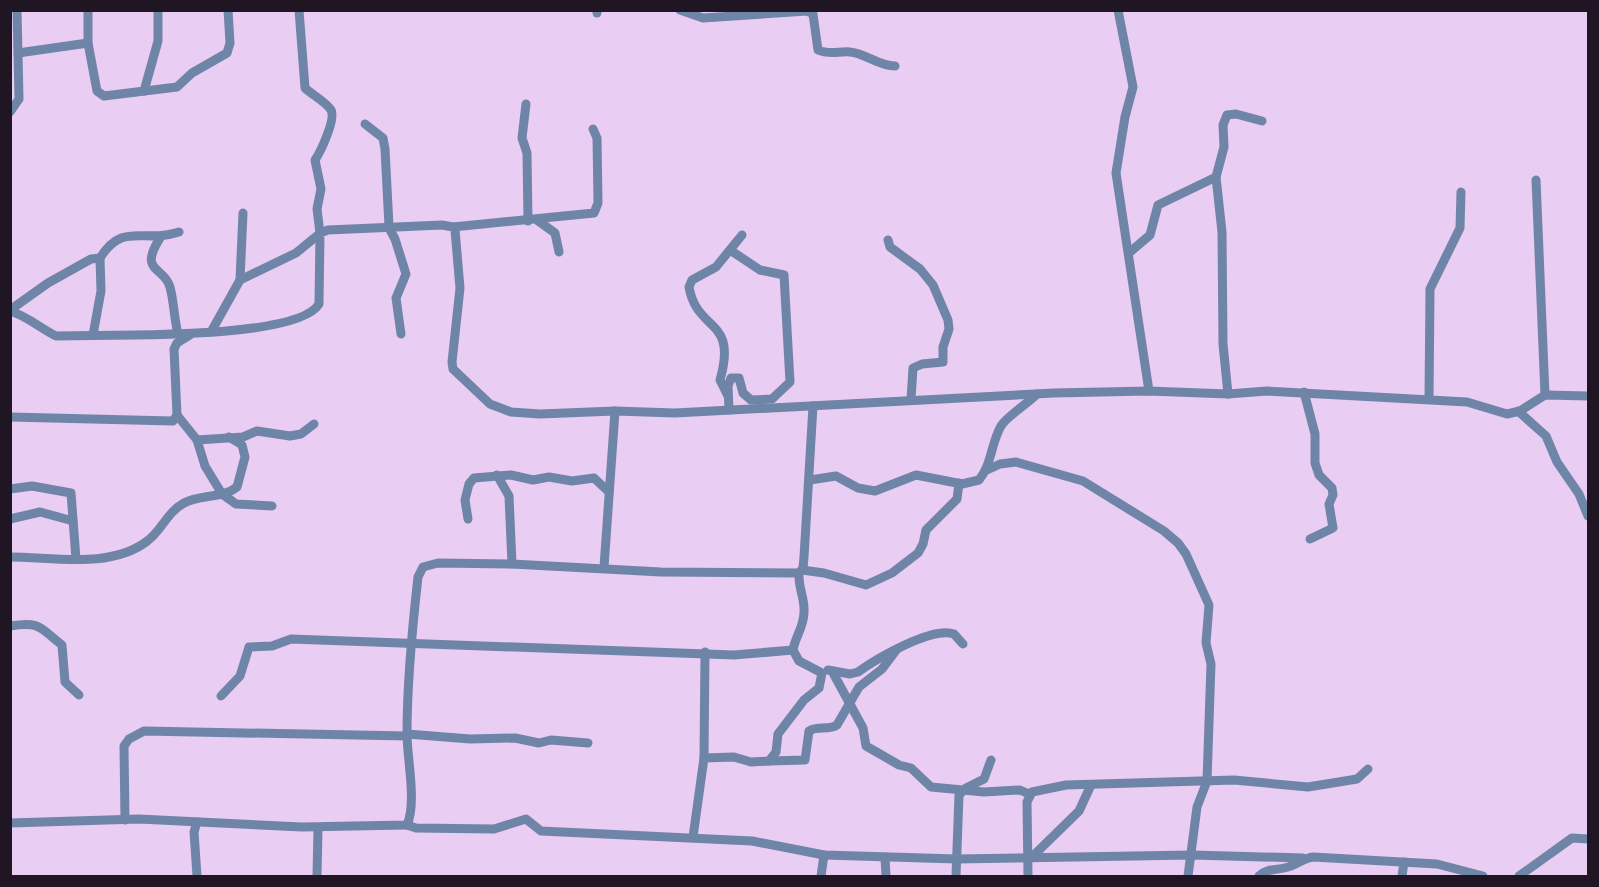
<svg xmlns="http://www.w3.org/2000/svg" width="1599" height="887" viewBox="0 0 1599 887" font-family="Roboto,sans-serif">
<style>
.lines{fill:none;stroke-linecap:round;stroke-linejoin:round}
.minor{stroke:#6f85a8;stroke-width:9}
</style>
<rect width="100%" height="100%" fill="#eacdf2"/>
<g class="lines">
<g class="minor">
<path d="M88 10V43L97 91 104 96 177 87 192 73 227 53 230 43 228 10"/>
<path d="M299 10 305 88C311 94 326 102 331 110 336 119 321 151 315 160L321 189 317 209 320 233"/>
<path d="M597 10V13"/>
<path d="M680 10 703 18 807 11 813 14 818 50C829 55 839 51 850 52 865 53 878 66 895 66"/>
<path d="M1118 10 1133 87 1125 117 1116 173 1149 391"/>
<path d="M18 53 88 43"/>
<path d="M144 91 158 41V10"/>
<path d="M526 104 522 138 527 153 528 221"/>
<path d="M10 112 19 99 17 10"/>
<path d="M365 124 383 138 385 149 389 226"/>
<path d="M1536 180 1545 395"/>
<path d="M537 220 555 233 559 252"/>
<path d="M388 226 395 239 406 274 396 298 401 334"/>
<path d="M453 227 594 213 598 203 597 138 593 129"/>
<path d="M160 238C138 273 164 266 170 287 174 302 174 318 178 334"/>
<path d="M888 240 890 247 920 269 933 285 948 320 949 329 943 347V362L922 364 913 368 911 399"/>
<path d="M1130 252 1150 235 1158 205 1216 177"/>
<path d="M240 280 243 213"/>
<path d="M10 310 48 283 91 259 100 258C123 221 143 244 179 232"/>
<path d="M10 311C27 316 40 328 56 336 102 334 297 341 319 304L320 233 328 230 442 225 453 227 455 230 460 288 452 362 453 369 490 404 511 412 540 414 615 411 675 413 1054 393 1149 391 1228 394 1267 391 1467 402 1507 414 1520 411 1545 395 1588 396"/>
<path d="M211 332 240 280 296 253 318 235"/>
<path d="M93 335 101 291 100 258"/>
<path d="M1304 392 1315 434V463L1319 475 1332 488 1333 495 1329 504 1333 528 1310 539"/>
<path d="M1228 394 1223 344 1222 232 1216 177 1224 147 1223 125 1227 115 1236 114 1262 121"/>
<path d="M728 396 720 380C738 317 697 333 689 287L692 280 716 267 742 235"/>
<path d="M1429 399 1430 289 1460 228 1461 192"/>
<path d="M729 410 728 386 731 378H739L743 393 751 400 772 399 790 382 784 275 760 270 730 250"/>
<path d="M1518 411 1546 436 1557 462 1579 494 1588 516"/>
<path d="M177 415 197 440 205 466 222 494 236 504 272 506"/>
<path d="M10 417 173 421 177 415 174 349 177 343 190 335"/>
<path d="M197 440 243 437 257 431 290 436 301 434 314 424"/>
<path d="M987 470 1000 464 1016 462 1083 481 1164 531 1178 543 1186 554 1209 605 1206 643 1211 664 1207 781 1197 807 1188 876"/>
<path d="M497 475 509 496 512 564"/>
<path d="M810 480 836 476 858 488 875 491 916 475 962 484 979 480C992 464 991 443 1001 426 1006 417 1027 404 1037 394"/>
<path d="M10 489 32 486 71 493 76 559"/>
<path d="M10 519 40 512 73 521"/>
<path d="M468 519 465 500 469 484 474 478 511 475 533 480 549 477 572 481 594 478 609 492"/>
<path d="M10 557C53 557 109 569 146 542 162 531 166 513 184 503 200 494 222 499 237 487L245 457 242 445 229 437"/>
<path d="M604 567 615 411"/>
<path d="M802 570 824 573 866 585 892 573 918 553 923 544 926 530 957 499 959 483"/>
<path d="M10 626C41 621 40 628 62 645L65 682 79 695"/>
<path d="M828 670 850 674 858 672C876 659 932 626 954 634L963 644"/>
<path d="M832 671 863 728 866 746 899 765 911 768 931 787 984 792 1020 790 1029 794"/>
<path d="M221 696 240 676 249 647 272 646 291 639 734 655 793 650"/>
<path d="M407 734 470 739 515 738 539 743 551 740 588 743"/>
<path d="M704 758 734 757 751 762 769 761 776 752 778 734 804 700 819 688 822 673 799 661 793 650C795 637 804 627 804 612 805 598 798 588 799 573"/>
<path d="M769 761 805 760 809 731C818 725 828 731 837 725L859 687 882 669 897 649"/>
<path d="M125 820 124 746 129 739 144 731 407 736"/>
<path d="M10 823 139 819 302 827 407 825C417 802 407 759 407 734 407 681 412 630 418 577L423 567 438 563 512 564 661 572 799 573 803 568 804 557 813 406"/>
<path d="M407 825 416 828 494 829 526 819 541 831 752 841 824 855 957 859 1192 855 1303 858"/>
<path d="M693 837 704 758 705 652"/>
<path d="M1033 856 1079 811 1091 785"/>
<path d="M885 857 886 876"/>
<path d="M197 876 194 832 197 822"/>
<path d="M317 876 318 828"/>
<path d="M821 876 824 855"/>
<path d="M956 876 959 795 966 788 984 779 991 760"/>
<path d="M1028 876 1027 802 1032 792 1066 785 1234 780 1308 787 1357 779 1368 769"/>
<path d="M1259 876C1268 867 1280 871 1291 866 1300 863 1304 858 1313 857L1437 864 1483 876"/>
<path d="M1402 876 1404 862"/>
<path d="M1519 876 1572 838 1588 839"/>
</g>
</g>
<rect width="1599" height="887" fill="none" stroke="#201623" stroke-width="24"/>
</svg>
